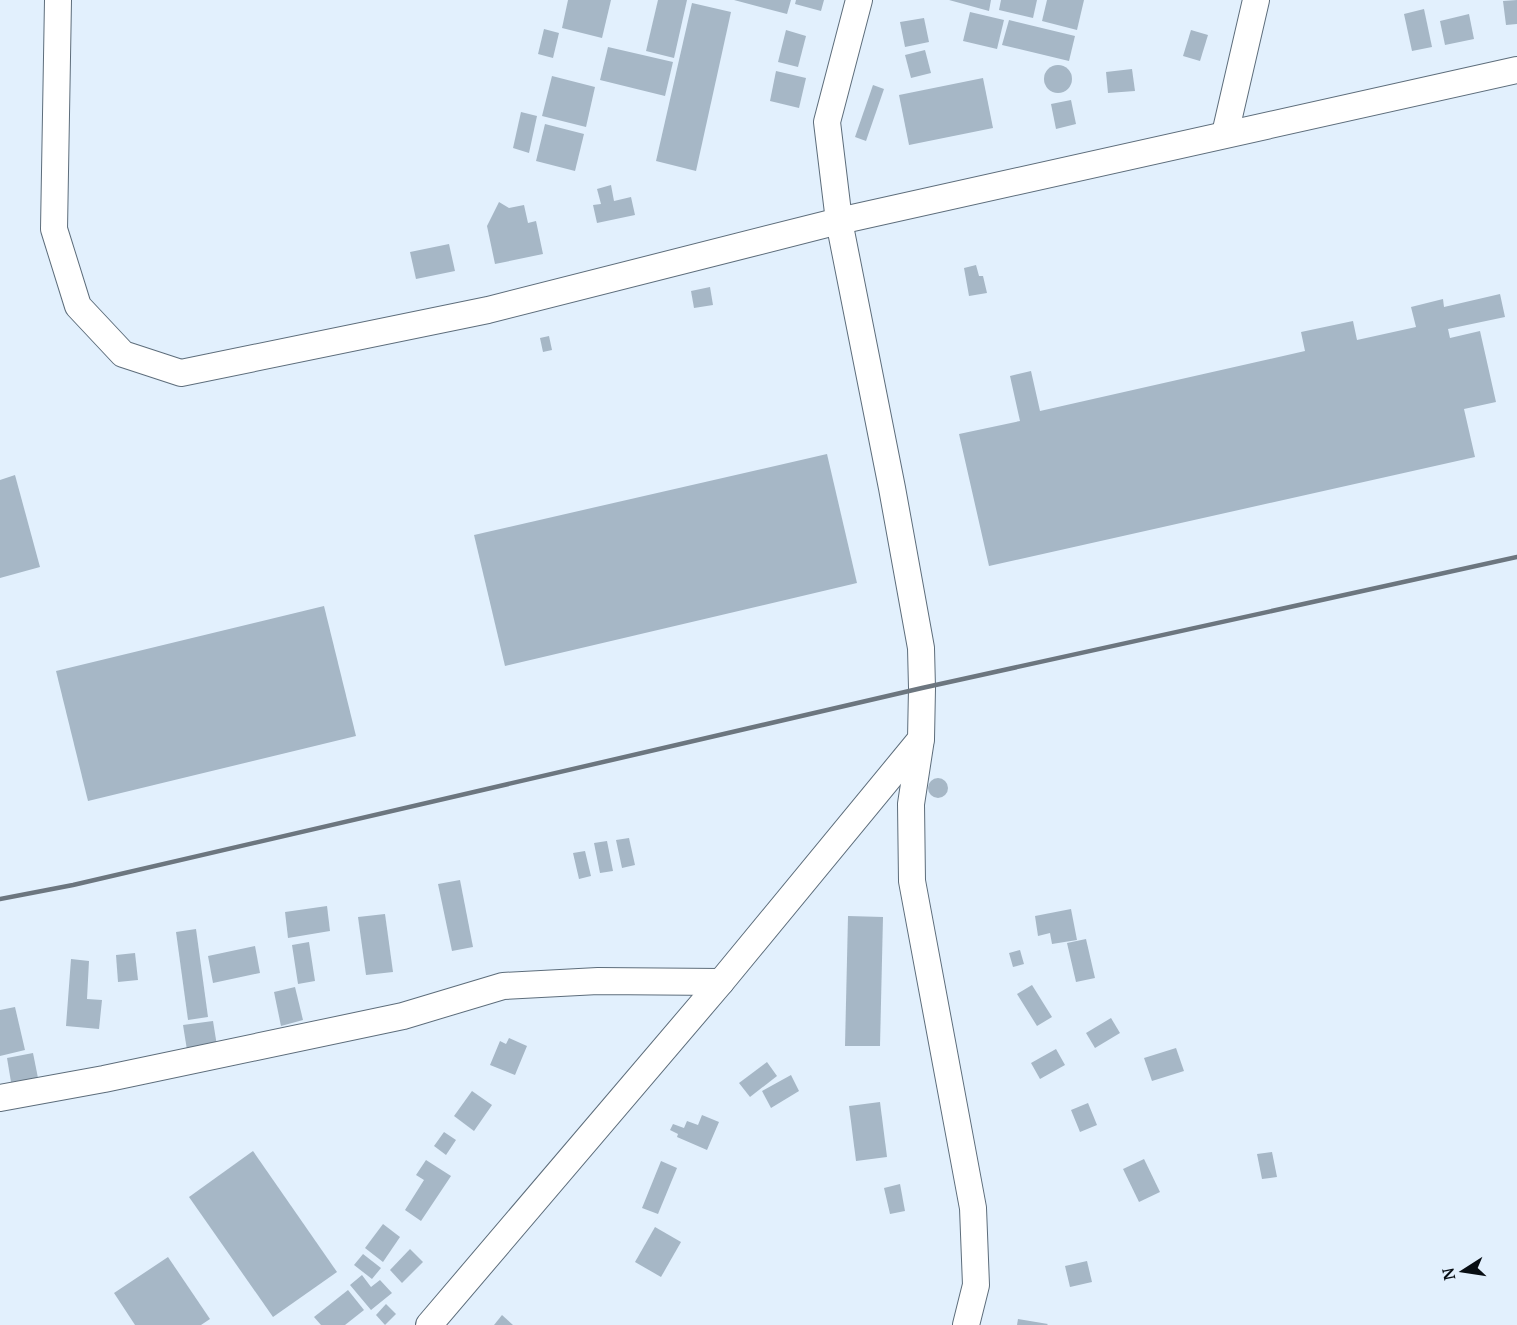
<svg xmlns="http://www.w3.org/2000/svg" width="1517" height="1325" viewBox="0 0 1517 1325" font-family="'PT Serif',serif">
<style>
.building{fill:#a6b7c6}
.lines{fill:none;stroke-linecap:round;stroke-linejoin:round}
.minor-casing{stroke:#5d6d7b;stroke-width:28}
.minor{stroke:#fff;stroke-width:26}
.rail{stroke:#6c767f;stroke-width:4.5}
</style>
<rect width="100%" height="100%" fill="#e2f0fd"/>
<g class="building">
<path d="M568 0H611L602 38 562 28Z"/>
<path d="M658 0H687L674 58 646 51Z"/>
<path d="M734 0H791L787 14Z"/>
<path d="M796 0H824L821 11 795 4Z"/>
<path d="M949 0H991L989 11Z"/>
<path d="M1001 0H1037L1033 18 999 10Z"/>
<path d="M1047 0H1084L1077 30 1042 21Z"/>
<path d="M1517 0V24L1506 25 1503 1Z"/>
<path d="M692 3 731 12 696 171 656 161Z"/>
<path d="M1424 9 1432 47 1412 51 1404 14Z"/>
<path d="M970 12 1004 20 997 49 963 41Z"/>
<path d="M1469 14 1474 39 1445 45 1440 21Z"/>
<path d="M924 18 929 42 905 47 900 22Z"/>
<path d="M1009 20 1075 36 1069 61 1002 45Z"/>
<path d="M544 29 559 33 553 58 538 54Z"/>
<path d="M786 30 806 36 798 67 778 62Z"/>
<path d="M1191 30 1208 35 1200 61 1183 56Z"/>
<path d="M608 47 673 62 665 96 600 80Z"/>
<path d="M925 50 931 73 911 78 905 55Z"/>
<circle cx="1058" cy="79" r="14"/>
<path d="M1132 69 1135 91 1108 93 1106 72Z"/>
<path d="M776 71 806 78 799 108 770 101Z"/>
<path d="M552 76 595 87 586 127 542 116Z"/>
<path d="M983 78 993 128 909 145 899 95Z"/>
<path d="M873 85 884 89 866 141 855 137Z"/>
<path d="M1071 100 1076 124 1056 129 1051 104Z"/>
<path d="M521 112 537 116 529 153 513 148Z"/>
<path d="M545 124 584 134 575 171 536 161Z"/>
<path d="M611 185 614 201 631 197 635 215 597 223 593 205 601 204 597 189Z"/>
<path d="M499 202 509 208 524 205 528 223 536 221 543 254 495 264 487 226Z"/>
<path d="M449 244 455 271 416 279 410 252Z"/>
<path d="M976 265 979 276H983L987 293 969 296 964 268Z"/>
<path d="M710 287 713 305 694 308 691 291Z"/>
<path d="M1500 294 1505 317 1448 329 1450 338 1480 331 1496 402 1464 409 1475 457 989 566 959 434 1020 421 1010 376 1031 371 1040 411 1305 351 1301 332 1353 321 1357 340 1416 327 1411 307 1443 299 1444 307Z"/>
<path d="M549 336 552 350 543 352 540 338Z"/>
<path d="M827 454 857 583 505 666 474 535Z"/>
<path d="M15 475 40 567 0 578V480Z"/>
<path d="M324 606 356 736 88 801 56 671Z"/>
<circle cx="938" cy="788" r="10"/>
<path d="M629 838 635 865 622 868 616 840Z"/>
<path d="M607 841 613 871 600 873 594 843Z"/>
<path d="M585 851 591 876 579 879 573 853Z"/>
<path d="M460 880 473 947 452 951 438 884Z"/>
<path d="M327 906 330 931 288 938 285 912Z"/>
<path d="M1071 909 1077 940 1052 944 1050 933 1038 936 1035 916Z"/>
<path d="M385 914 393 972 366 975 358 917Z"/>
<path d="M848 916 883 917 880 1046H845Z"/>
<path d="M196 929 208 1017 188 1020 176 932Z"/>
<path d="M1086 939 1095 978 1076 982 1067 943Z"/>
<path d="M309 942 315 981 298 984 292 945Z"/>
<path d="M255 946 260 973 213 983 208 956Z"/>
<path d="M1020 950 1024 964 1013 967 1009 953Z"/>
<path d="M135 953 138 980 118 982 116 955Z"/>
<path d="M71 959 89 961 87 999 102 1000 99 1029 66 1026Z"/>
<path d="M1032 985 1052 1017 1037 1026 1017 994Z"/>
<path d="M295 987 303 1020 281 1026 274 992Z"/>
<path d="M15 1007 25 1050 0 1056V1010Z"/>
<path d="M1111 1018 1120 1033 1095 1048 1086 1033Z"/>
<path d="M213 1021 217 1046 187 1050 183 1025Z"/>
<path d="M509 1038 527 1046 515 1075 490 1065 500 1041 506 1044Z"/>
<path d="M1176 1048 1184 1071 1152 1081 1144 1058Z"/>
<path d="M1056 1049 1065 1065 1040 1079 1031 1063Z"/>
<path d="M33 1053 38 1078 11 1082 7 1058Z"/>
<path d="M767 1062 777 1076 750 1097 739 1083Z"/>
<path d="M791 1075 799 1091 771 1108 762 1091Z"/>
<path d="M472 1091 492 1105 474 1131 454 1116Z"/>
<path d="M880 1102 887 1157 856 1161 849 1106Z"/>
<path d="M1088 1103 1097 1125 1080 1132 1071 1110Z"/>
<path d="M702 1115 719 1122 707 1150 677 1137 678 1134 670 1130 673 1124 684 1128 687 1121 698 1125Z"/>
<path d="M444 1132 456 1140 446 1155 434 1146Z"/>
<path d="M253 1151 337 1272 273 1317 189 1197Z"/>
<path d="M1272 1152 1277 1177 1262 1179 1257 1154Z"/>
<path d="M1144 1159 1160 1192 1139 1202 1123 1169Z"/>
<path d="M426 1160 451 1176 421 1221 405 1210 424 1180 416 1175Z"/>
<path d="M661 1161 677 1168 658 1214 642 1208Z"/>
<path d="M900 1184 905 1211 890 1214 884 1188Z"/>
<path d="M383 1224 400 1237 383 1262 365 1248Z"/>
<path d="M655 1227 681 1242 661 1277 635 1262Z"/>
<path d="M410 1249 423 1262 402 1283 390 1270Z"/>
<path d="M363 1254 381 1268 372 1279 354 1265Z"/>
<path d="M168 1257 210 1319 201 1325H135L114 1293Z"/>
<path d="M1087 1261 1092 1282 1070 1287 1065 1266Z"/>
<path d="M362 1275 371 1287 380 1280 392 1293 371 1310 350 1285Z"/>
<path d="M348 1290 364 1310 345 1325H321L314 1317Z"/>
<path d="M386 1304 396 1314 385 1325 376 1315Z"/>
<path d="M502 1315 513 1325H494Z"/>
<path d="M1018 1319 1048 1324 1047 1325H1017Z"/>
</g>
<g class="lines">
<defs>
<g id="minor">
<path d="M58 0 54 229 78 306 123 354 181 373 488 310 839 221 1517 70"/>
<path d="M1225 134 1256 0"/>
<path d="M921 739 911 804 912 881 973 1208 976 1285 966 1325"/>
<path d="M0 1098 104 1079 403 1016 503 986 598 981 721 982"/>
<path d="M429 1325 721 982 921 739 922 688 921 648 892 488 839 221 827 122 859 0"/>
</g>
</defs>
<use href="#minor" class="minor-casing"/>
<use href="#minor" class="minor"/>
<path class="rail" d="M0 899 73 885 922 688 1517 557"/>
</g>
<g transform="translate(1463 1271) rotate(258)" stroke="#e2f0fd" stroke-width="4.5" paint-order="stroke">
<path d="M0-4.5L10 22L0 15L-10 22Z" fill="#080e13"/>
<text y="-9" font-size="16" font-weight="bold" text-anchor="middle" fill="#080e13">N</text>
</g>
</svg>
